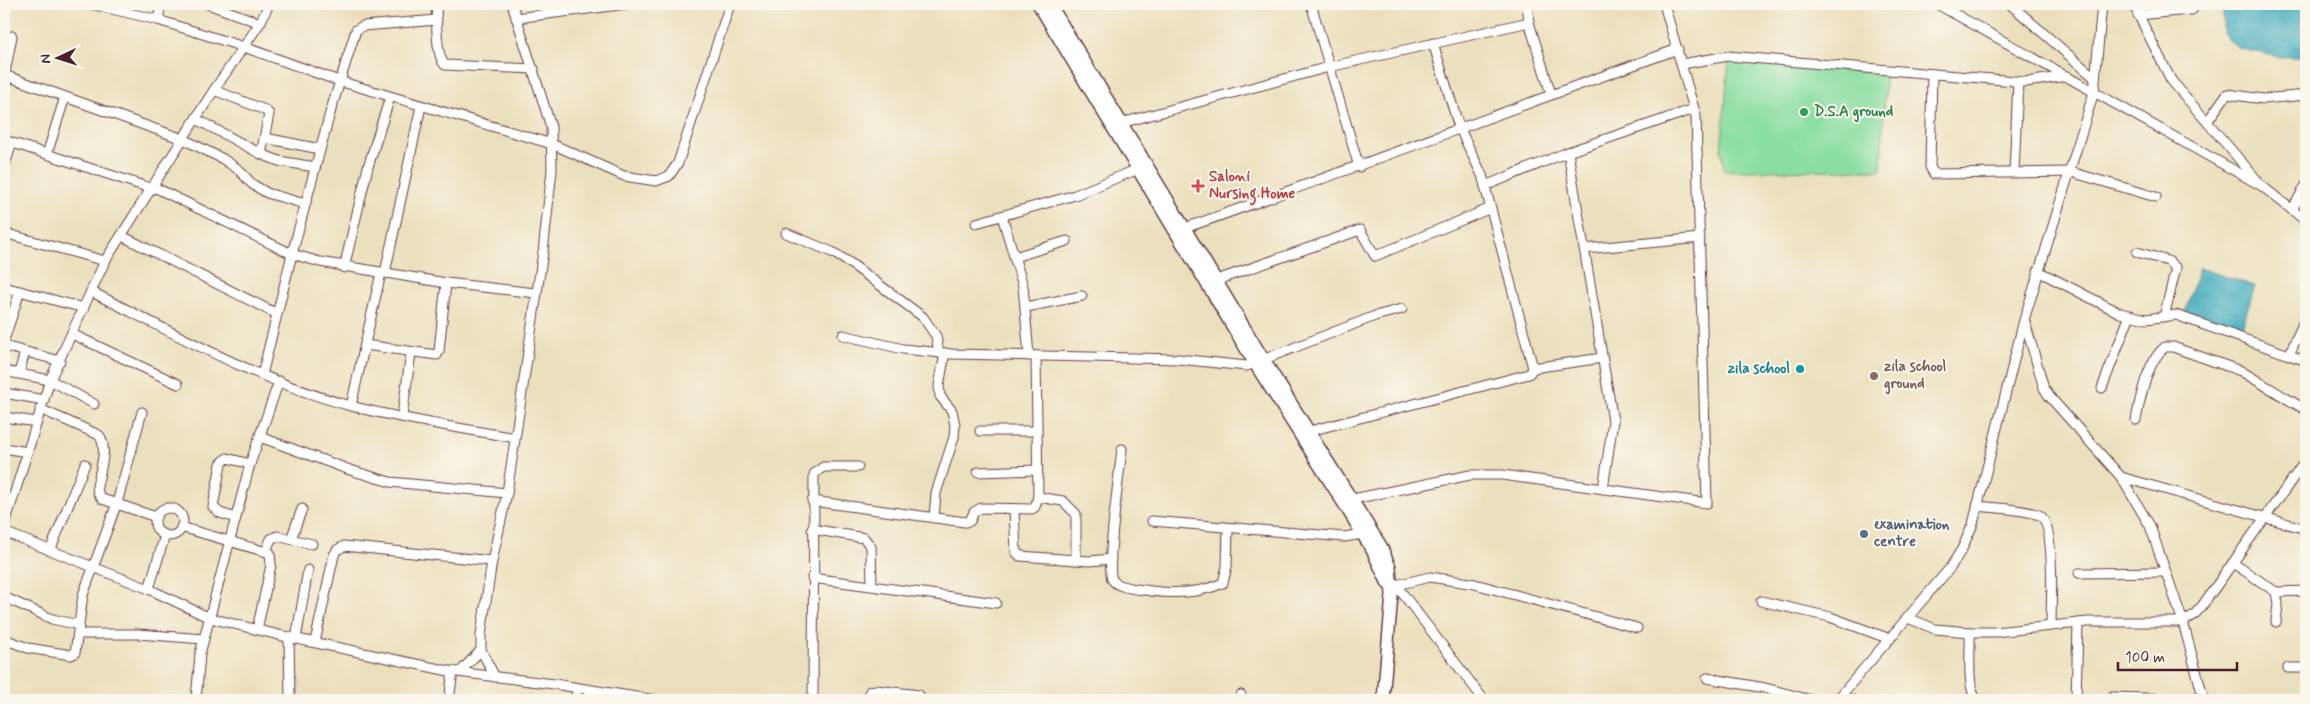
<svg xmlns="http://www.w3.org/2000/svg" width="2310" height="704" viewBox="0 0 2310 704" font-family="Mynerve,sans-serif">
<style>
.pitch{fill:#89dea1;stroke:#6a7e66}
.water{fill:url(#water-ripples);stroke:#446674}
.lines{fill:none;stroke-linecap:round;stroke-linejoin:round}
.minor-casing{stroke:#623c41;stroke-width:11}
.major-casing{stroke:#623c41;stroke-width:14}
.minor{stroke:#fff;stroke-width:9}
.major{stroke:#fff;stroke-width:11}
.leisure-dot{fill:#2e9e5b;stroke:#fbf7ec;stroke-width:2}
.health-dot{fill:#e0444e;stroke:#fbf7ec;stroke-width:2}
.culture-dot{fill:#0f9aa8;stroke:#fbf7ec;stroke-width:2}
.education-dot{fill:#8d6e63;stroke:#fbf7ec;stroke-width:2}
.service-dot{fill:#5c6f8a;stroke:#fbf7ec;stroke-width:2}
.labels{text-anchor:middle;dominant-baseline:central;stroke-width:4;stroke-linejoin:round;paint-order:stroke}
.leisure-label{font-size:15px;font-weight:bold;fill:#27864d;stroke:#fbf7ec;text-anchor:start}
.health-label{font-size:15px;font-weight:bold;fill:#be3a42;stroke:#fbf7ec;text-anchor:start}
.education-label{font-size:15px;font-weight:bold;fill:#785e54;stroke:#fbf7ec;text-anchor:start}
.culture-label{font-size:15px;font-weight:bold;fill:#0d838f;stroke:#fbf7ec;text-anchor:end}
.service-label{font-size:15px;font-weight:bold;fill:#4e5e75;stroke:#fbf7ec;text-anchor:start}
</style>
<defs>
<pattern id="water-ripples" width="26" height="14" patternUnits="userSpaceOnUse" patternTransform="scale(1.25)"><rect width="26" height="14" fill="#3facbd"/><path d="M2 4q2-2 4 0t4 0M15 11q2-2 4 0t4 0" fill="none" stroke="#378b9a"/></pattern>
</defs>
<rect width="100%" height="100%" fill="#fbf7ec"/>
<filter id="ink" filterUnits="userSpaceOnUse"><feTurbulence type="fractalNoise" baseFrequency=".02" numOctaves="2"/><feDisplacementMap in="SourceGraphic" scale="10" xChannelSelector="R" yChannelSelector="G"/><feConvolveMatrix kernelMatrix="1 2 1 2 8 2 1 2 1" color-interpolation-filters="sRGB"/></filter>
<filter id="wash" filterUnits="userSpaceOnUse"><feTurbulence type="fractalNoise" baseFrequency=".0096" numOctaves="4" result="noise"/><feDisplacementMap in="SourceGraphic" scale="20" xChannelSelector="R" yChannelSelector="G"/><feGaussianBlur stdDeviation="1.12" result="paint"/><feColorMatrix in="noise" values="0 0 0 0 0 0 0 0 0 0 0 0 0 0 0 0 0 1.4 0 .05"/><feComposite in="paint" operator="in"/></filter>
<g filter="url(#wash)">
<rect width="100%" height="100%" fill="#ebe0bd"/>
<path class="pitch" d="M1729 59 1886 74 1881 170 1725 171 1721 151Z"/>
<g class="water">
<path d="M2223 4H2306V57H2279L2237 48 2223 34Z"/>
<path d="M2199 268 2255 286 2241 330 2185 312Z"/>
</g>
</g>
<g filter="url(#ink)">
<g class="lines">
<defs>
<g id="minor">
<path d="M91 4 158 20 244 47 339 81 552 144 624 176 656 181 669 176 678 163 730 4"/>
<path d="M208 4 260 23"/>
<path d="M436 4C437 17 435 56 445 65L534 69"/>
<path d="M1311 4 1359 167"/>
<path d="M1937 4 2262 186 2306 221"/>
<path d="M2010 4 2095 78"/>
<path d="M2133 4 2171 80 2257 180"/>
<path d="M2138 15 2188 10H2192L2196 4"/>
<path d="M516 18 627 4"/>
<path d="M158 20 161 4"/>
<path d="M1529 22 1551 94"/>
<path d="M1682 64 1728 56 2026 82 2067 76"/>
<path d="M1932 74 1930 167 1934 174 2071 172 2156 197"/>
<path d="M4 75 183 139 223 159 239 170 252 184 267 193 305 204"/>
<path d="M4 78 12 36"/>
<path d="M214 90 265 110 269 114 261 154"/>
<path d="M196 119 261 154 279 161 315 167"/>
<path d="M2207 122 2227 94 2263 99 2306 95"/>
<path d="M1121 123 1329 67 1529 22 1527 4"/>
<path d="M265 138 320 149"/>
<path d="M4 140 153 189"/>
<path d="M47 154 65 97"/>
<path d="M4 167 12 143"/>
<path d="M2014 173 2018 81"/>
<path d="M1485 186 1568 152"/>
<path d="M154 187 292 254 320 262 446 283 536 293"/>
<path d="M2292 210 2306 185"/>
<path d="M1002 216 1023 286 1029 356"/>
<path d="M976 223 1075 195 1138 169"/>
<path d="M1185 228C1350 170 1513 108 1678 49"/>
<path d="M4 233 105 261"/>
<path d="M786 233 832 252 850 263 923 317 936 336 939 353"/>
<path d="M122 236 277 314"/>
<path d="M1584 249 1700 238"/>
<path d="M2137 252 2168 261 2176 268 2164 317"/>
<path d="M1014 257 1067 241"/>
<path d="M344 268 368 167 390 97"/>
<path d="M2038 271 2120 313 2146 319 2176 315 2306 361"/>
<path d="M385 273 421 106"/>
<path d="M1217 280 1360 230 1375 256 1491 208"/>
<path d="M4 287 84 308"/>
<path d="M92 292C176 334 260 382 351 406 405 420 461 428 515 438"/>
<path d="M1026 307 1082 296"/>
<path d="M2025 322 2044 388 2049 396 2121 477 2306 529"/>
<path d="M72 334 178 384"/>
<path d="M843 335 903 349 952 354 1178 359 1247 366 1375 316 1402 309"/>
<path d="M4 340 20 291"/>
<path d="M365 345 437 355 439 351 446 283"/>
<path d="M4 346 60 361"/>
<path d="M2289 355 2306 317"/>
<path d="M1533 368 1602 358"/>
<path d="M4 371 50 380 94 404"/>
<path d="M19 373 25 352"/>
<path d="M262 375 292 254 330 113 356 30 363 26 437 20"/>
<path d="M2102 388 2130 315"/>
<path d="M4 393 44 400"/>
<path d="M351 406 381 273"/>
<path d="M40 409 99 435C109 448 99 472 97 487L98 493 102 499 156 517"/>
<path d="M402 416 411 353"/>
<path d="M4 417 36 422"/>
<path d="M2136 420C2140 399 2147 361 2165 347H2173L2241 371 2306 410"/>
<path d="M980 431H1037"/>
<path d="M1310 431 1529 374 1533 368 1482 175 1459 127 1433 43"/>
<path d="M260 437 350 470 390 482 507 493"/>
<path d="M4 448 27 452"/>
<path d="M1122 449C1120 469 1106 566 1112 579 1117 589 1141 589 1151 591 1174 594 1201 593 1223 583L1227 566 1228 529"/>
<path d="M978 472 1037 470"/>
<path d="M2121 477 2150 526 2183 622 2204 700"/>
<path d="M1603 489 1613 421 1568 152 1694 109"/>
<path d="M1038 497 1063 501 1076 514V560"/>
<path d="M1353 499 1470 475H1502L1707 503 1696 116 1664 4"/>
<path d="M812 501 965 522 970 521 974 512 981 508 1032 509 1035 507 1038 497 1036 356"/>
<path d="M1977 506C1993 508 2025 509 2039 515 2056 522 2051 606 2051 625"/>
<circle cx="169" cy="522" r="14"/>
<path d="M1014 510 1016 552 1020 556 1090 561 1111 559"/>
<path d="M236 518 220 513 213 507 221 464 227 458 250 464"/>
<path d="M934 518 936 493 954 437 955 425 952 411 940 396 939 386 945 353"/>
<path d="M1152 521 1344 537 1363 534"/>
<path d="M4 527 50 380 105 261 214 90 260 23 269 4"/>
<path d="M181 527 270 553 271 565 257 630"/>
<path d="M812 529 864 538 871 547 872 585"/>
<path d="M4 532 149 589 210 618 283 636 449 671 554 684 655 700"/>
<path d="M291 539 302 509"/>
<path d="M50 551 85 464"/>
<path d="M266 551 271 539 277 536 312 544"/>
<path d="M2233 563 2276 592 2278 604 2276 622"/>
<path d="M2079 573 2166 572"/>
<path d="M812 578 996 603"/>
<path d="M1393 581 1484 700"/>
<path d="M1396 585 1430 577 1475 584 1637 628"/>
<path d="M149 589 165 535"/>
<path d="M2276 592 2306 591"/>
<path d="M4 597 52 619 79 625"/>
<path d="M1761 601 1830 617 1890 639"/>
<path d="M1908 618 1935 629 1970 632H1995L2088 622H2183L2194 615 2202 606 2306 460"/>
<path d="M1970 632C1971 649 1966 688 1977 700"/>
<path d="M78 634H138L204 639"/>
<path d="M289 637 290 700"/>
<path d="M4 639 28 648 71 655 75 653 83 595 117 503 142 412"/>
<path d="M296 639 308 570"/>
<path d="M315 642 334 555 337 550 344 546 492 561"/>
<path d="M2288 668H2306"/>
<path d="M460 672 481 650"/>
<path d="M495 677 481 650V635L492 561 507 493 543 252 552 170 551 127 512 4"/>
<path d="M1707 678 1765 688 1811 700"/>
<path d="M2112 697 2204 700"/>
<path d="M1839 698 1853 700"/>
<path d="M196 700 200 654 250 464 279 381"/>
<path d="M449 700 453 671"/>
<path d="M576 700 577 688"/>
<path d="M813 700 814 474 823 467H858"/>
<path d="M866 700 870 691 876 690 919 695"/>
<path d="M1240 700 1241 695"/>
<path d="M1837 700 1950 568 1962 549 1973 524 2024 320 2094 92 2102 4"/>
<path d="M2076 700 2078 623"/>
</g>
<g id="major">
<path d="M1038 4 1255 364 1344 504 1372 550 1388 584"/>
<path d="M1050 4 1264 360 1381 546 1390 567 1392 595 1383 700"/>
</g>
</defs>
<use href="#minor" class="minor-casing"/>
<use href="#major" class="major-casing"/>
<use href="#minor" class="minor"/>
<use href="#major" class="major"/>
</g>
</g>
<circle class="leisure-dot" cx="1804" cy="112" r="5"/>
<path class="health-dot" d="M1195.5 178.5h5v5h5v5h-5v5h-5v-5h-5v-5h5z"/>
<circle class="culture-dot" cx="1800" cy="369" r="5"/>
<circle class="education-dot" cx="1874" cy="376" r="5"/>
<circle class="service-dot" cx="1864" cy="534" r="5"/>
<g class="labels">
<g class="leisure-label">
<text x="1814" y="112">D.S.A ground</text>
</g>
<g class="health-label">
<text x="1209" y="177">Saloni<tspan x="1209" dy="17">Nursing Home</tspan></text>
</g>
<g class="education-label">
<text x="1884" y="367">zila school<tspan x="1884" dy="17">ground</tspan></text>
</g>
<g class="culture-label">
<text x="1790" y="369">zila school</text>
</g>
<g class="service-label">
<text x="1874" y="525">examination<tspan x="1874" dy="17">centre</tspan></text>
</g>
</g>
<rect width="2310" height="704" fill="none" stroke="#fbf7ec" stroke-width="20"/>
<g transform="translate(58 58) rotate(266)" stroke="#fbf7ec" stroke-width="4" paint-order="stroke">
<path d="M0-4L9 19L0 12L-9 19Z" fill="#4a1f2b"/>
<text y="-8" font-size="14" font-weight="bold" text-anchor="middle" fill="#4a1f2b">N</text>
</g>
<path d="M2118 662v8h119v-8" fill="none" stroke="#4a1f2b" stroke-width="2.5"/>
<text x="2125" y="662" font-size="15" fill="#4a1f2b" stroke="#fbf7ec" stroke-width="4" paint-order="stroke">100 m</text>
</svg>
